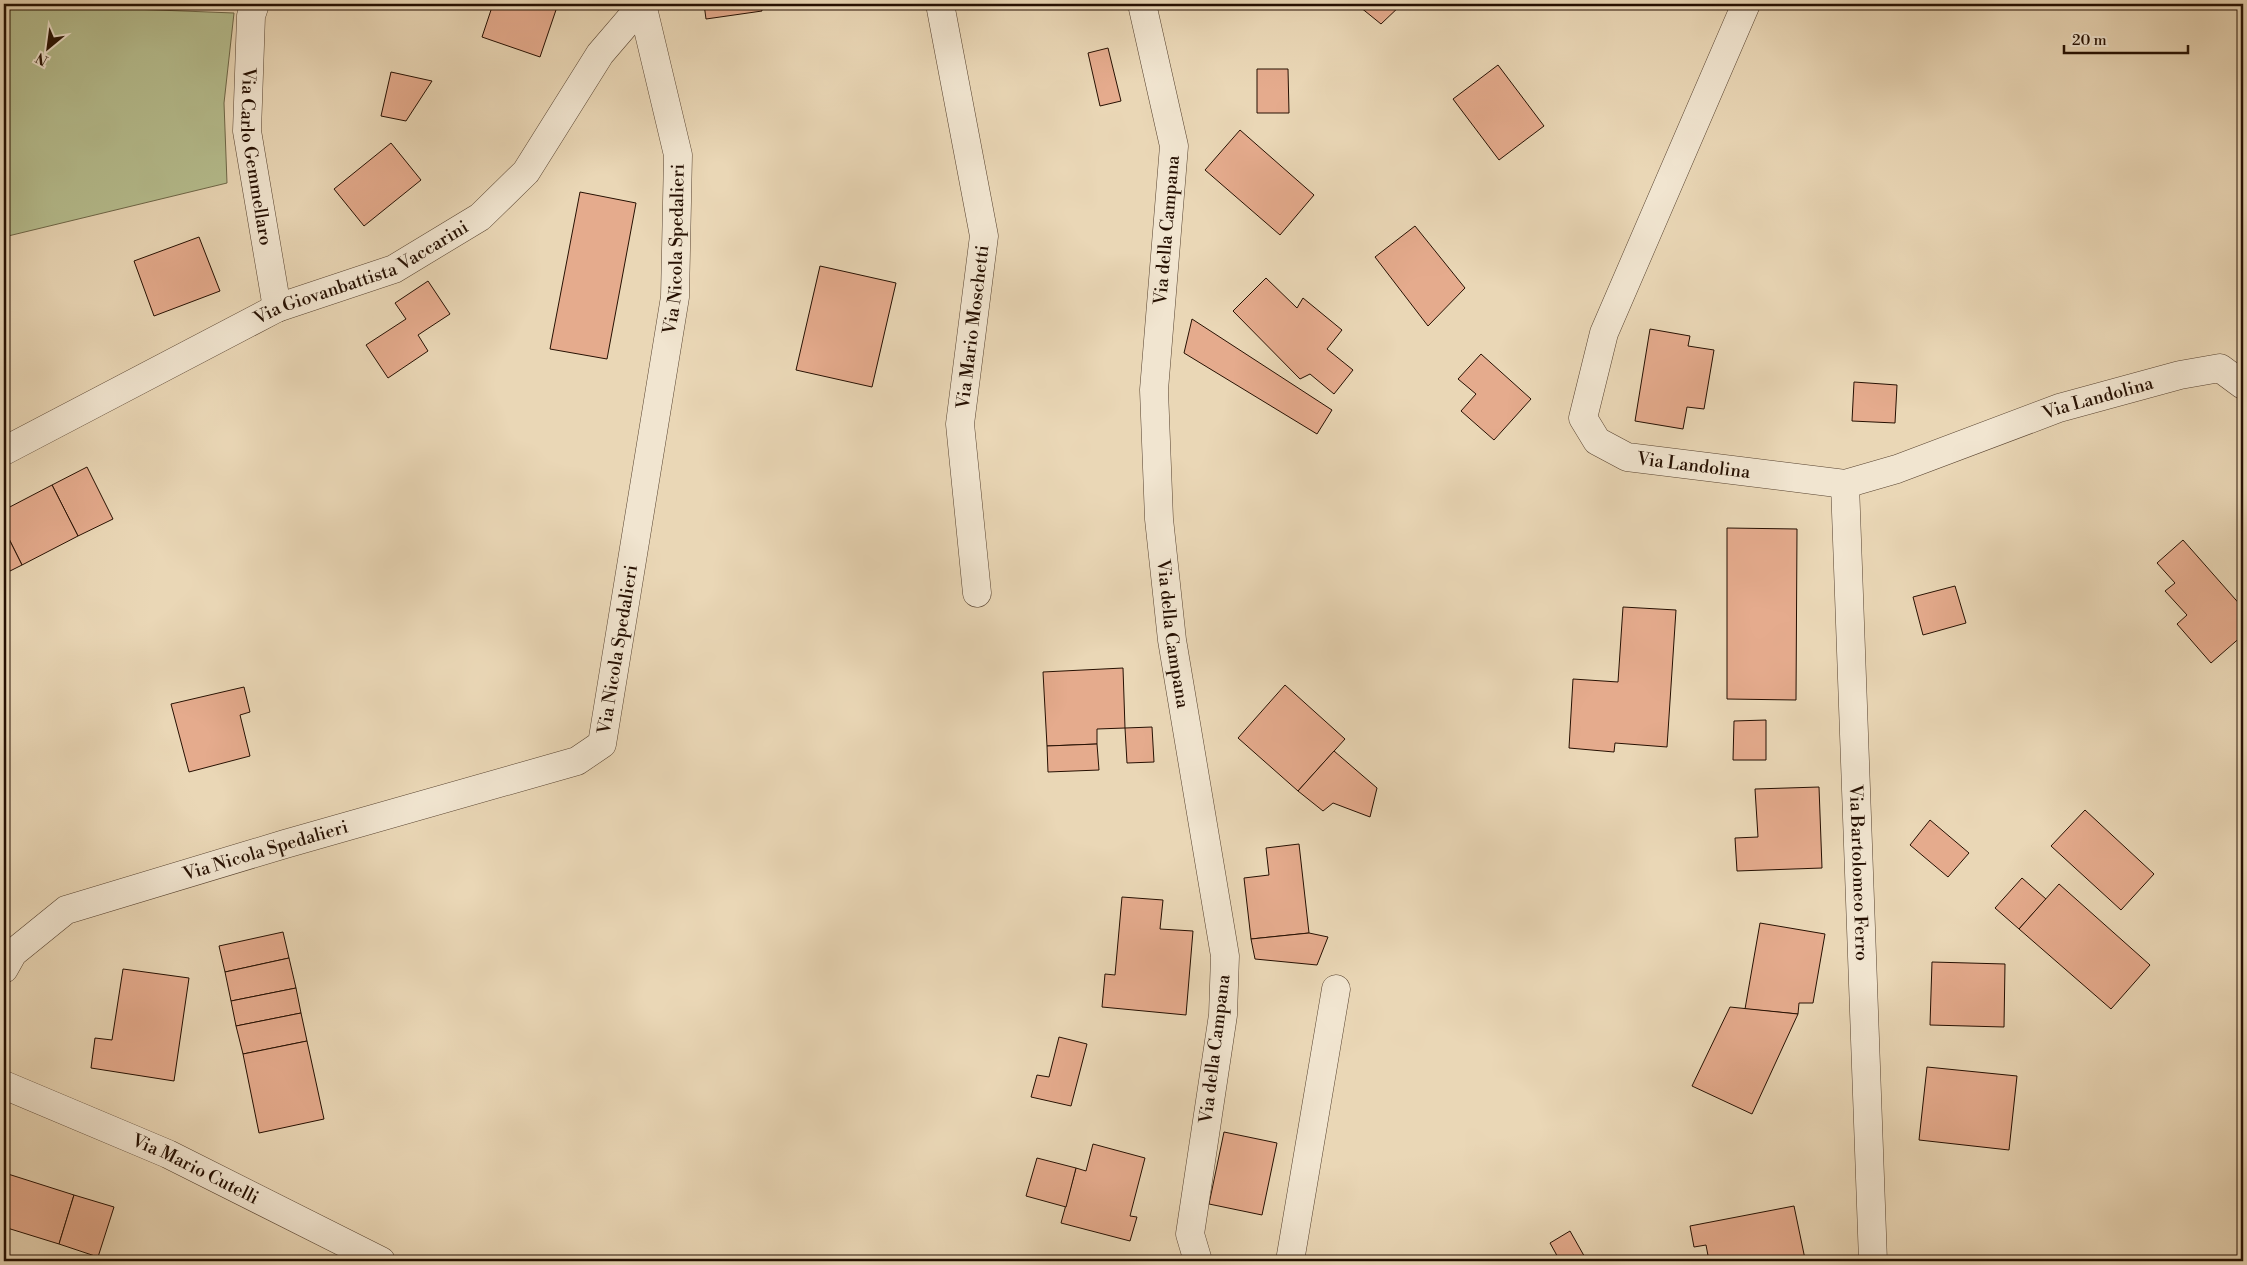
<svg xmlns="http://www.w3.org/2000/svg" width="2247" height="1265" viewBox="0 0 2247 1265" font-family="'Libre Bodoni',serif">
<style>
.green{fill:#b6be8f;stroke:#6e6748}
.building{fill:#e5ab8d;stroke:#261002}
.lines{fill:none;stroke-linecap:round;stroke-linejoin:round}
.minor-casing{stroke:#57422f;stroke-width:29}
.minor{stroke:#f1e5d0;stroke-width:28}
.labels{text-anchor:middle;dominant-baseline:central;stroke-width:4.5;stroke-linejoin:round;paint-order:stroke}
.street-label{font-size:18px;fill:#261002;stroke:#f1e5d0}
</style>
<rect width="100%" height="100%" fill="#ead7b6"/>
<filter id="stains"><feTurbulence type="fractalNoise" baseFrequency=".004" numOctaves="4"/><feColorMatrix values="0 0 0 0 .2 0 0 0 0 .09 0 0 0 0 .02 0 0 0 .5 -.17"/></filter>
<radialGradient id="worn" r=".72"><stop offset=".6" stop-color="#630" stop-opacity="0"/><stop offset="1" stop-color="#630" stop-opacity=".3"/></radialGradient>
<path class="green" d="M4 4 234 13 224 103 227 183 4 237Z"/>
<g class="building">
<path d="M493 4H558L540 57 482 37Z"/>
<path d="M704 4H761L762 11 706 19Z"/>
<path d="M1364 4H1402L1381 24 1360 7Z"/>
<path d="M1108 48 1121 101 1100 106 1088 53Z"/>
<path d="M1498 65 1544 126 1499 160 1453 99Z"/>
<path d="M1257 69H1288L1289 113H1257Z"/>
<path d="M391 72 432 81 406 121 381 116Z"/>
<path d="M1240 130 1314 195 1280 235 1205 170Z"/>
<path d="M391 143 421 180 364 226 334 189Z"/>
<path d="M580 192 636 203 607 359 550 349Z"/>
<path d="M1415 226 1465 288 1428 326 1375 257Z"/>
<path d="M199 237 220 291 154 316 134 261Z"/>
<path d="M820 266 896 283 872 387 796 370Z"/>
<path d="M1266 278 1297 308 1303 298 1342 330 1327 349 1353 370 1334 394 1310 374 1300 379 1233 311Z"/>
<path d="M428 281 450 314 418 335 428 351 388 378 366 345 406 319 395 303Z"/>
<path d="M1192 319 1332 410 1317 434 1184 353Z"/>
<path d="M1650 329 1690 336 1688 346 1714 350 1704 409 1687 407 1683 429 1635 421Z"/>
<path d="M1481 354 1531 399 1494 440 1461 411 1476 394 1458 379Z"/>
<path d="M1854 382 1897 385 1895 423 1852 421Z"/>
<path d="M87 467 113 519 78 536 52 485Z"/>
<path d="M52 485 78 536 22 565 4 529V510Z"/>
<path d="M1727 528 1797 529 1796 700 1727 699Z"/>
<path d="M4 529 22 565 4 574Z"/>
<path d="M2183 540 2243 608V635L2211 663 2177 624 2187 615 2165 591 2175 583 2157 563Z"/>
<path d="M1955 586 1966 623 1923 635 1913 597Z"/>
<path d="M1623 607 1676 610 1667 747 1615 743 1614 752 1569 748 1573 679 1618 682Z"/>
<path d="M1123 668 1125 728 1097 729V744L1047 746 1043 672Z"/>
<path d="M1285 685 1345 739 1298 791 1238 738Z"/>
<path d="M244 687 250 712 240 715 250 756 189 772 171 704Z"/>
<path d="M1766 720V760H1733L1734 721Z"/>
<path d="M1152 727 1154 762 1127 763 1125 728Z"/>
<path d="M1097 744 1099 770 1048 772 1047 746Z"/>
<path d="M1334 751 1377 788 1370 817 1333 803 1323 811 1298 791Z"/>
<path d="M1819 787 1822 868 1737 871 1735 838 1758 837 1755 789Z"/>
<path d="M2085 810 2154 874 2121 910 2051 846Z"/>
<path d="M1930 820 1969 853 1948 877 1910 845Z"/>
<path d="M1299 844 1309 933 1251 939 1244 878 1269 875 1266 848Z"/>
<path d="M2022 878 2046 899 2019 929 1995 908Z"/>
<path d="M2059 884 2150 965 2111 1009 2019 929Z"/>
<path d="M1122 897 1163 900 1160 929 1193 931 1186 1015 1102 1007 1105 974 1115 975Z"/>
<path d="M1760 923 1825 934 1813 1003H1799L1798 1014 1745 1009Z"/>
<path d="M283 932 289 958 225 972 219 946Z"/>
<path d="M1309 933 1328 937 1317 965 1255 959 1251 939Z"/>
<path d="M289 958 296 988 231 1001 225 972Z"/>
<path d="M1932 962 2005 964 2004 1027 1930 1025Z"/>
<path d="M123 969 189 978 174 1081 91 1068 95 1038 112 1040Z"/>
<path d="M296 988 301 1013 236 1026 231 1001Z"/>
<path d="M1730 1007 1798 1014 1752 1114 1692 1086Z"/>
<path d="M301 1013 307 1041 243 1054 236 1026Z"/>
<path d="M1059 1037 1087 1044 1071 1106 1031 1097 1037 1075 1049 1077Z"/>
<path d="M307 1041 324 1119 259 1133 243 1054Z"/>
<path d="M1927 1067 2017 1076 2009 1150 1919 1140Z"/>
<path d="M1224 1132 1277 1143 1262 1215 1209 1204Z"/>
<path d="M1093 1144 1145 1158 1130 1216 1137 1217 1130 1241 1061 1223 1076 1168 1086 1171Z"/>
<path d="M1037 1158 1076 1168 1066 1207 1026 1196Z"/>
<path d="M8 1174 74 1195 59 1244 4 1227V1187Z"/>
<path d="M74 1195 114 1207 98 1257 59 1244Z"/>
<path d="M1794 1206 1805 1259 1792 1261H1709L1706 1245 1694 1247 1690 1226Z"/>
<path d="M1570 1231 1587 1261H1560L1550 1243Z"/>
</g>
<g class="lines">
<defs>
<g id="minor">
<path id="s1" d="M255 4 251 16 247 131 277 308"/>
<path d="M940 4 984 236 960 424 977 593"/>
<path id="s2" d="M1142 4 1174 146 1154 390 1159 519 1172 640 1225 956 1223 1015 1190 1234 1198 1261"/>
<path id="s3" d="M1746 4 1604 333 1583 418 1597 441 1627 457 1845 484 1897 469 2059 408 2180 375 2220 368 2243 385"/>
<path id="s4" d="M4 451 277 308 394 269 480 217 526 172 600 54 642 5"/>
<path id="s5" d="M1845 484 1873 1261"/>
<path id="s6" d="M4 969 13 953 66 910 285 844 577 761 602 744 675 297 678 155 642 4"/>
<path id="s7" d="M4 1085 168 1154 381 1261"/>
<path d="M1290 1261 1336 989"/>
</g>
</defs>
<use href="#minor" class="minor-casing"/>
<use href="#minor" class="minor"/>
</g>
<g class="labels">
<g class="street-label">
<text stroke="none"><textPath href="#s1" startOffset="154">Via Carlo Gemmellaro</textPath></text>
<text transform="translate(1167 230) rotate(-85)">Via della Campana</text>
<text stroke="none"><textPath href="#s6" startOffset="1150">Via Nicola Spedalieri</textPath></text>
<text stroke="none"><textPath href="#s4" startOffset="400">Via Giovanbattista Vaccarini</textPath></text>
<text transform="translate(973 327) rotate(-83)">Via Mario Moschetti</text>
<text stroke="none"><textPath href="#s3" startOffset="994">Via Landolina</textPath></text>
<text stroke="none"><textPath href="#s3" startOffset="574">Via Landolina</textPath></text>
<text stroke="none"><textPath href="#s2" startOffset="635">Via della Campana</textPath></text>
<text stroke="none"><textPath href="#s6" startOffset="745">Via Nicola Spedalieri</textPath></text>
<text stroke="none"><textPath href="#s6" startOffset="295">Via Nicola Spedalieri</textPath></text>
<text stroke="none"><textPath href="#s5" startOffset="389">Via Bartolomeo Ferro</textPath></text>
<text transform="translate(1215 1049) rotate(-83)">Via della Campana</text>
<text stroke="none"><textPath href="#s7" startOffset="209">Via Mario Cutelli</textPath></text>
</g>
</g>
<rect width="2247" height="1265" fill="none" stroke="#ead7b6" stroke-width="20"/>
<rect x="5" y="5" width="2237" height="1255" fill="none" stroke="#261002" stroke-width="2.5"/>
<rect x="10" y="10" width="2227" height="1245" fill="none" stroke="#261002"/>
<g transform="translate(48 48) rotate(209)" stroke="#f1e5d0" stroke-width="4" paint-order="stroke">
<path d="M0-4L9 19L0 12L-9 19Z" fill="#261002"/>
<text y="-8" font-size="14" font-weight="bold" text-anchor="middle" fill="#261002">N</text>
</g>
<path d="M2064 45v8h124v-8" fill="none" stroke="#261002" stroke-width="2.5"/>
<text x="2072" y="45" font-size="15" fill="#261002" stroke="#f1e5d0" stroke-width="4" paint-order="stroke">20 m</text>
<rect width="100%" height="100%" filter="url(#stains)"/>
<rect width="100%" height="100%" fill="url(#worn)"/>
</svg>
